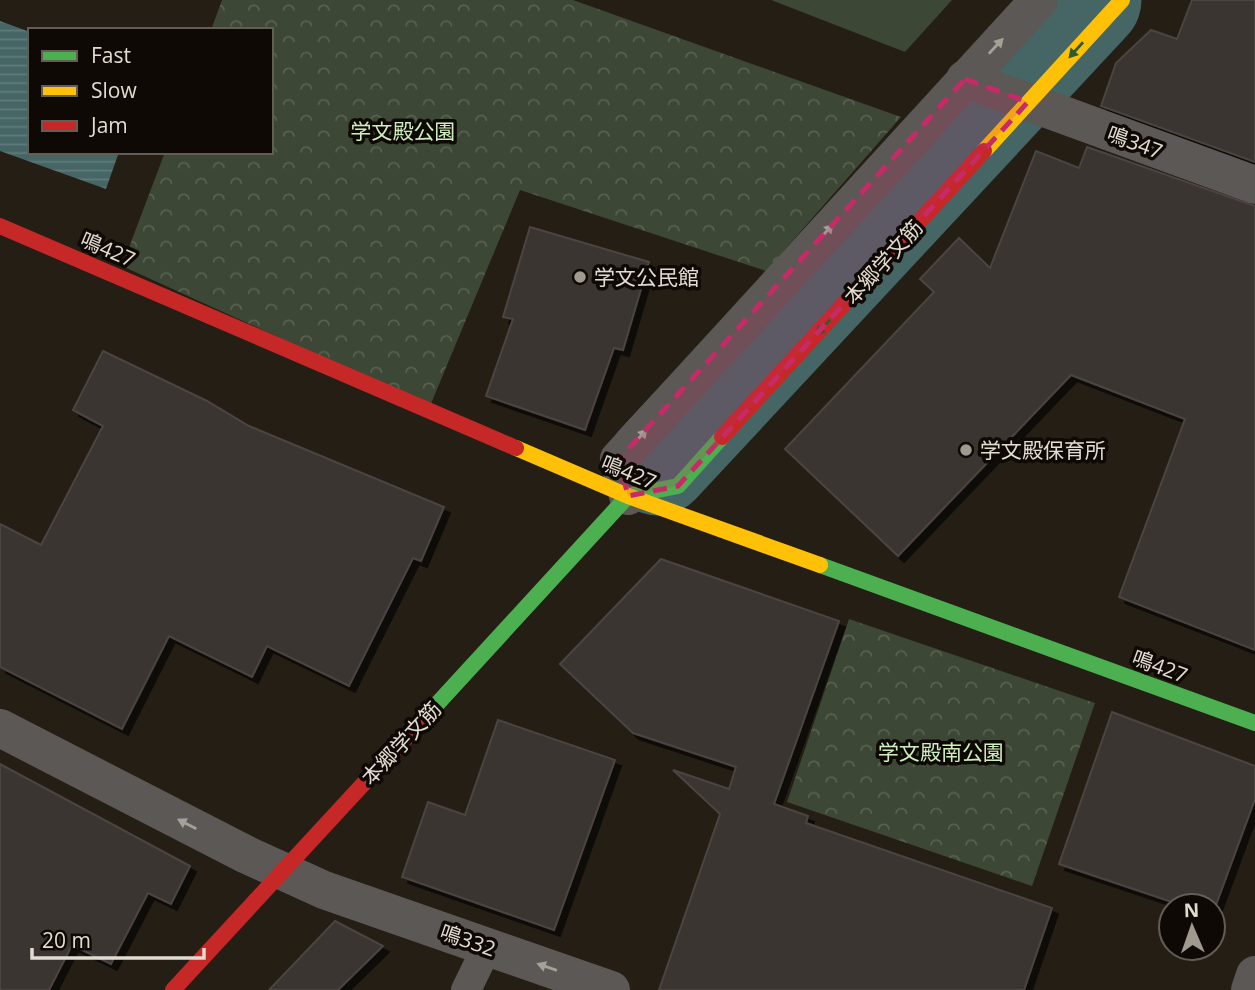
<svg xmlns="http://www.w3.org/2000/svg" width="1255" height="990" viewBox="0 0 1255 990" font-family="'Open Sans','Noto Sans JP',sans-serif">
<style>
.grass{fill:#3d4735}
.park{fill:url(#park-crowns)}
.water{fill:url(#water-rules)}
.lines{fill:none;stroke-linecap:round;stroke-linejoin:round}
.river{stroke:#456665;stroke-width:103}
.building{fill:#3b3432;stroke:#4b4442;stroke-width:2;filter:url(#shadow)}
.lane{stroke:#5c5855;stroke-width:30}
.street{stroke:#5c5855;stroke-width:38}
.fast{stroke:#4caf50;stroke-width:16}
.slow{stroke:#ffc107;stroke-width:16}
.jam{stroke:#c62828;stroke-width:16}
.oneway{fill:#a6a099}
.oneway2{fill:#2d5c2a}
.marked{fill:#c52c67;fill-opacity:0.2;stroke:#c52c67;stroke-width:5;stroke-dasharray:14 9;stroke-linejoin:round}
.poi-dot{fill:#a0998f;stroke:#0e0904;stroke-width:2.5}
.labels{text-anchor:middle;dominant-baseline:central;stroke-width:7;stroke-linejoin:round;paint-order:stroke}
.park-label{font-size:21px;fill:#ceedbd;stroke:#0e0904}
.street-label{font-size:21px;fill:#e2dbd1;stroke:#0e0904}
.poi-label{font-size:21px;fill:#e2dbd1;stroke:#0e0904;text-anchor:start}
</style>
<defs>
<pattern id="park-crowns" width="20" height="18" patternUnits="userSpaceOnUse" patternTransform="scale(1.75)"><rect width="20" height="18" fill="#3d4735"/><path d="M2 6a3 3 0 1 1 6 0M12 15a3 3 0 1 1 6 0" fill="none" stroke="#596151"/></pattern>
<pattern id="water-rules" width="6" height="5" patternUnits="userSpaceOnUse" patternTransform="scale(1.75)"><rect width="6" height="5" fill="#456665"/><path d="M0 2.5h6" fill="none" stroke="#607b7a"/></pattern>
<filter id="shadow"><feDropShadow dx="6" dy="6" stdDeviation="0" flood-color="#0009"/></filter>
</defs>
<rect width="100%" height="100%" fill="#241e14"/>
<path class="grass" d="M771 0H952L905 52Z"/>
<g class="park">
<path d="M222 0H573L901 117 766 271 520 190 430 406 122 266 165 152H271V30H211Z"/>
<path d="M849 619 1095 703 1032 886 787 802Z"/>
</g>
<path class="water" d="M0 21 30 32V152H119L106 189 0 151Z"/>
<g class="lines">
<path class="river" d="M658 464 1090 0"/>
</g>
<g class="building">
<path d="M1192 0H1255V162L1101 106 1116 63 1151 30 1177 39Z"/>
<path d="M1087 147 1255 206V650L1119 597 1185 419 1071 375 898 556 785 449 934 292 920 279 959 238 990 268 1036 151 1079 168Z"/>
<path d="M530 227 649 262 623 350 614 348 585 430 486 396 513 319 503 317Z"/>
<path d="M103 351 207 401 249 426 444 507 421 561 413 558 349 686 267 646 252 677 169 636 122 729 0 667V524L41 545 103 426 73 410Z"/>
<path d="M661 559 839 621 774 804 808 816 806 823 1052 908 1024 990H659L720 814 673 770 729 789 736 767 633 733 560 664Z"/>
<path d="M1112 712 1255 766V799L1213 913V906H1184L1059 864Z"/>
<path d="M498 720 615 760 554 930 402 877 428 802 465 815Z"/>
<path d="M0 764 190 866 171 904 148 893 111 964 72 945 49 990H0Z"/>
<path d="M335 921 383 946 338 990H269Z"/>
</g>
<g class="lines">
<path class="lane" d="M466 990 487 947"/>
<g class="street">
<path d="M965 79 1255 185"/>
<path d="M628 496 619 459 1039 0"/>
<path d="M0 728 247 855 324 890 611 990"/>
<path d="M1250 990 1255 975"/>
</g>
<g class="fast">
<path d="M820 565 1255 723"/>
<path d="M427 715 628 496 678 486 722 437"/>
</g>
<g class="slow">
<path d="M984 151 1122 0"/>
<path d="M516 448 628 496 820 565"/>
</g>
<g class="jam">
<path d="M0 226 516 448"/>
<path d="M722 437 984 151"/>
<path d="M173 990 427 715"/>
</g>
</g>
<defs><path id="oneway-solid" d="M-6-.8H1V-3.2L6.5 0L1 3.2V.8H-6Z" transform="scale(1.75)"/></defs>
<g class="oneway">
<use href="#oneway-solid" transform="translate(996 46) rotate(-47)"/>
<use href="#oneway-solid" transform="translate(826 232) rotate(-48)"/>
<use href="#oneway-solid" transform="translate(640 437) rotate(-48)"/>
<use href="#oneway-solid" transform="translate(187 824) rotate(-153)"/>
<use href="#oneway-solid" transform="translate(547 967) rotate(-161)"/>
</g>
<g class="oneway2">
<use href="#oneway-solid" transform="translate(1076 50) rotate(132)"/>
<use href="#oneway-solid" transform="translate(823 327) rotate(132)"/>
</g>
<path class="marked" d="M965 79 1028 102 678 486 628 496 619 459Z"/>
<g class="poi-dot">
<circle cx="580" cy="277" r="7"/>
<circle cx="966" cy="450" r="7"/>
</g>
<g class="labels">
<g class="park-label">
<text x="403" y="131">学文殿公園</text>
<text x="941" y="752">学文殿南公園</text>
</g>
<g class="street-label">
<text transform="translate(1135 142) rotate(20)">鳴347</text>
<text transform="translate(108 249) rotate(23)">鳴427</text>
<text transform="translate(883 262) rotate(-48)">本郷学文筋</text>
<text transform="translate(629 472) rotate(22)">鳴427</text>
<text transform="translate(1160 666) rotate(20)">鳴427</text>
<text transform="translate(401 743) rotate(-47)">本郷学文筋</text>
<text transform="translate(468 940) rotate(19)">鳴332</text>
</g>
<g class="poi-label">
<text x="594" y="277">学文公民館</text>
<text x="980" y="450">学文殿保育所</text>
</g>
</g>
<rect x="28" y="28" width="245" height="126" fill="#0e0904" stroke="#635d56" stroke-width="2"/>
<rect x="42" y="51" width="35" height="10" fill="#4caf50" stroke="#635d56" stroke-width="2"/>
<text x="91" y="63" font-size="21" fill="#e2dbd1">Fast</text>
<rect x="42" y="86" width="35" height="10" fill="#ffc107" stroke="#635d56" stroke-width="2"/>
<text x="91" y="98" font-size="21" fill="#e2dbd1">Slow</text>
<rect x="42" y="121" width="35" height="10" fill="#c62828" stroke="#635d56" stroke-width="2"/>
<text x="91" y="133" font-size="21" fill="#e2dbd1">Jam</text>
<g transform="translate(1192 927) rotate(358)"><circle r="33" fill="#0e0904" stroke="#635d56" stroke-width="2"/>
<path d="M0-5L12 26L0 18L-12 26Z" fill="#a0998f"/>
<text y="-10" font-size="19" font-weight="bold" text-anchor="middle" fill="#e2dbd1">N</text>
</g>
<path d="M32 948v10h172v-10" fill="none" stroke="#e2dbd1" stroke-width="3.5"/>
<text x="42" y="948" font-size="21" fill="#e2dbd1" stroke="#0e0904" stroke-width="5" paint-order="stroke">20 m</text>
</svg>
